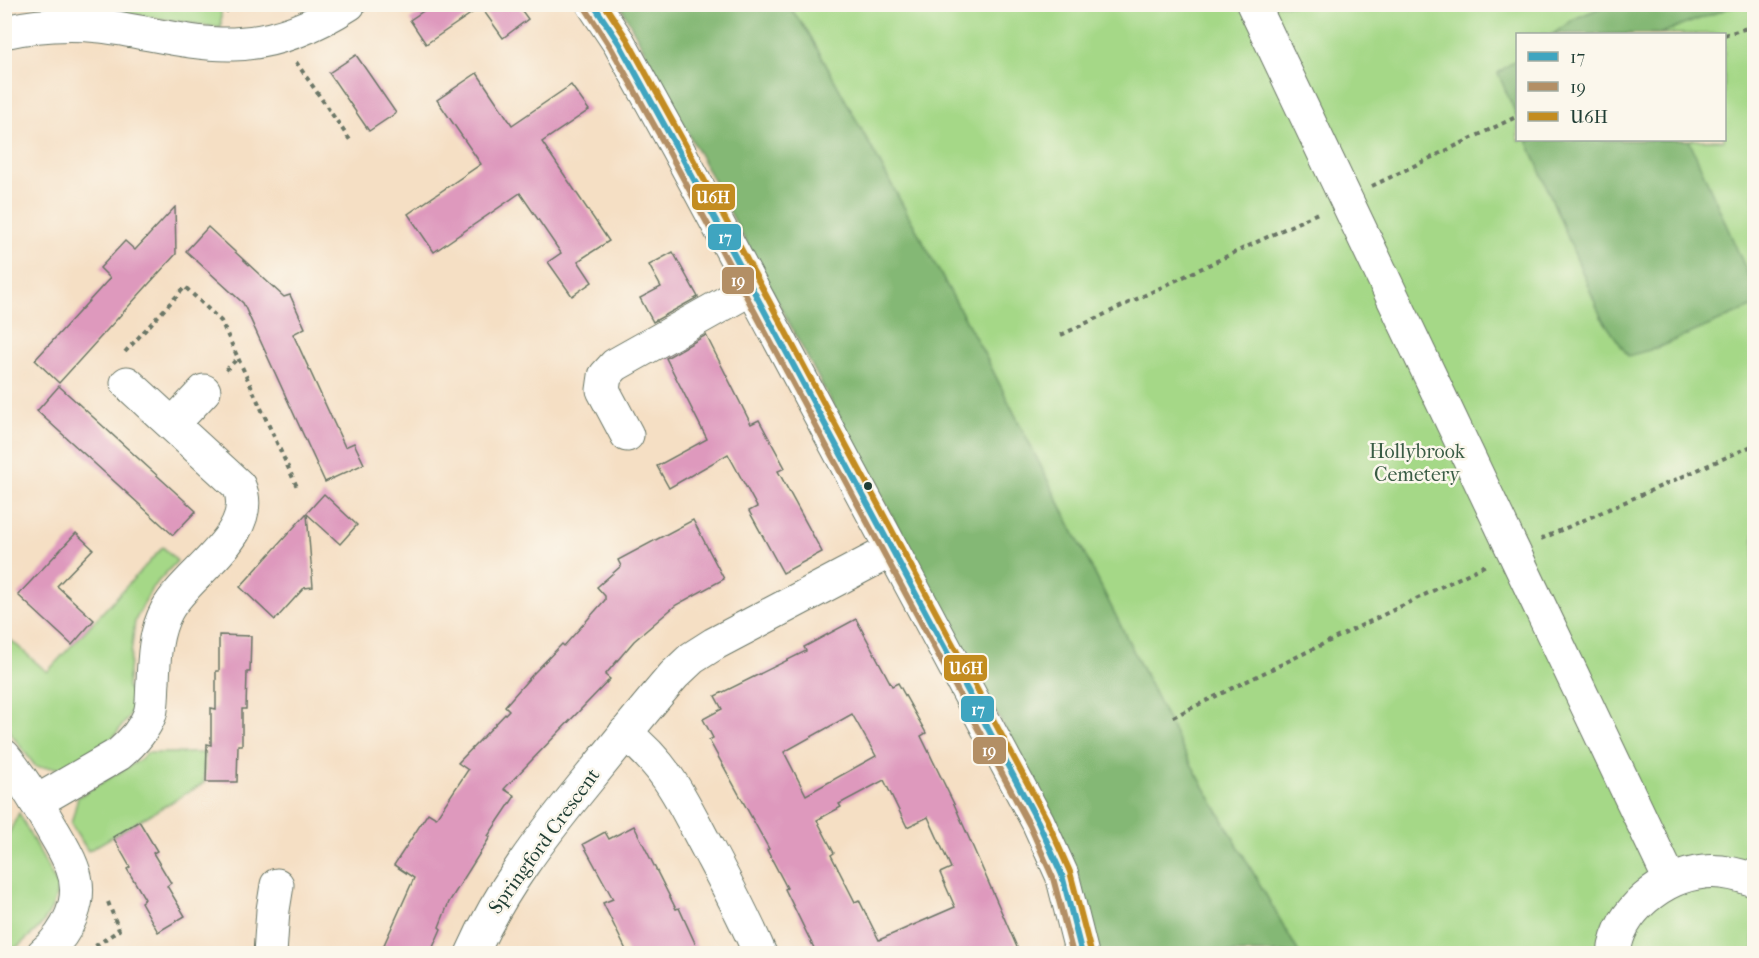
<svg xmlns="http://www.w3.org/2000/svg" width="1759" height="958" viewBox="0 0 1759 958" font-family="'IM FELL French Canon',serif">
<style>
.green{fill:#a5d887;stroke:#628a5e;stroke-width:1.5;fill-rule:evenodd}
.forest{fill:#84b874;stroke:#527a54;stroke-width:1.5}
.building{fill:#de99bd;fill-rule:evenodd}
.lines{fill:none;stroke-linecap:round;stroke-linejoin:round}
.minor-casing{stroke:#6a7666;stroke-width:35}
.path{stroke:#6a7666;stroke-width:4;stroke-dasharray:4.5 4.5;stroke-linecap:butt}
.minor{stroke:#fff;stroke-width:33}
.bus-1-casing{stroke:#fbf7ec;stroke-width:10}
.bus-2-casing{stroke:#fbf7ec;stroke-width:10}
.bus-3-casing{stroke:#fbf7ec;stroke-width:10}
.bus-1{stroke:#3fa5c0;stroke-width:6}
.bus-2{stroke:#b38f65;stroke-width:6}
.bus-3{stroke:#c38c20;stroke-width:6}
.bus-dot{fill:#1f3d34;stroke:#fbf7ec;stroke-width:2}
.labels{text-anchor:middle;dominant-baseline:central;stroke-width:5;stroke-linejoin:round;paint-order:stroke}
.park-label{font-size:20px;fill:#3a5c45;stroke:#fbf7ec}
.street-label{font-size:20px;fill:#1f3d34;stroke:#fbf7ec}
.line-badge{stroke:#fbf7ec;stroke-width:2}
.badge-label{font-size:16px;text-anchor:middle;font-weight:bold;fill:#fff}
</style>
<rect width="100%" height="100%" fill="#fbf7ec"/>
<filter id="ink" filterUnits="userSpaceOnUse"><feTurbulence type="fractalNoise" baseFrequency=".0167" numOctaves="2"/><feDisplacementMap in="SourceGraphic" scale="12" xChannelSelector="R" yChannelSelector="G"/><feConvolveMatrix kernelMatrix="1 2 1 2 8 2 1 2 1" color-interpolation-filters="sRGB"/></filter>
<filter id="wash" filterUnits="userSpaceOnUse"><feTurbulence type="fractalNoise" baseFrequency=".008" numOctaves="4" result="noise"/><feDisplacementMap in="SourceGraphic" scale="24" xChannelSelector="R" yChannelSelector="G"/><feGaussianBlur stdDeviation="1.35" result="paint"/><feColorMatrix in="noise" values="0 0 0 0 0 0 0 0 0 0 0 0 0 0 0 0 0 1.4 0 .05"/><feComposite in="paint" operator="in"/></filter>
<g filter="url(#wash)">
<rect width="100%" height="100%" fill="#f5dfc4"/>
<g class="green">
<path d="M87 5H221V28L106 10Z"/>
<path d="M788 5H1754V953H1299L1182 748 987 359 808 32ZM1518 34H1724V140H1518Z"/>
<path d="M163 547 177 561 152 588 135 621 127 687 137 700 128 718 112 739 64 768 36 767 5 726V635L47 672Z"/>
<path d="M146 753H204V783L88 851 71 824 78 797 141 759Z"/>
<path d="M19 813 58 887C54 911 43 926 25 940 19 946 12 951 5 953V841Z"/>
</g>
<g class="forest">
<path d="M1609 4H1737V5L1659 34H1553L1574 19Z"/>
<path d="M620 5H788L808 32 987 359 1182 748 1299 953H1098L1076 870 1046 806Z"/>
<path d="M1517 59V117L1498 73Z"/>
<path d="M1527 140H1689L1754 288V306L1657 348 1628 356 1601 317Z"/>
</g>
<g id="blocks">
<g class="building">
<path d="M434 4H517L528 19 503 38 481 7 426 44 410 20Z"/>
<path d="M356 55 396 113 369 131 329 73Z"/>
<path d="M477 73 512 125 571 85 589 110 542 142 609 241 578 261 592 282 572 296 548 262 561 253 520 193 434 252 408 214 481 164 437 100Z"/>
<path d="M175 207 176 254 59 383 35 360 110 278 100 268 125 241 135 250Z"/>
<path d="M208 227 284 297 290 295 305 328 293 334 345 447 354 443 364 464 325 482 243 303 186 251Z"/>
<path d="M673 252 698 297 653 322 640 298 661 287 649 265Z"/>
<path d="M706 335 751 424 759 420 785 468 778 471 822 552 783 573 749 511 757 507 728 454 669 488 657 466 707 439 666 358Z"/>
<path d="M59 386 196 511 173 535 37 411Z"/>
<path d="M324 494 357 525 340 544 307 514 313 587 304 588 275 620 240 587Z"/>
<path d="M693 520 724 579 676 605 634 641 605 675 610 679 504 789 515 796 488 836 490 837 449 902 439 927 441 929 430 954H397L383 947 414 878 394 865 428 813 436 818 468 770 458 763 509 710 505 706 533 674 562 644 564 646 605 600V596L597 587 621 566 618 560Z"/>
<path d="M76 533 93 549 57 586 94 620 72 645 18 595Z"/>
<path d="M856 619 892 686 898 683 926 733 921 736 954 804 1020 954H817L785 889 787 888 767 850 769 849 709 740 713 738 703 719 722 709 715 696 806 651 804 647ZM852 714 876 756 806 795 784 752ZM884 780 907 827 928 817 951 868 940 873 955 907 879 940 859 900 855 902 831 855 834 853 817 820 841 807 839 804Z"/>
<path d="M219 635 251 636 250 672H247L246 709H242V745H238L237 782H206L207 744 211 745V708L216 709V671H219Z"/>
<path d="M139 821 157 851 153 853 171 883 167 886 185 916 158 932 141 902 145 899 127 869 130 867 113 837Z"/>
<path d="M634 826 676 909 679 908 700 954H628L603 903 613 899 583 844 605 832 609 839Z"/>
</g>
</g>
</g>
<g filter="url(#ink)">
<use href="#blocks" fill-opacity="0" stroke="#6a7666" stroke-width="1.5"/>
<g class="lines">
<defs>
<g id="minor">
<path d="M593 4 619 43 677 148 1038 822 1062 875 1082 954"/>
<path d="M1253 4 1670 880"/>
<path d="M4 32C34 25 70 23 101 26 145 31 188 45 233 44 274 43 315 26 349 4"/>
<path d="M173 424 204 391"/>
<path d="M627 435 603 390 605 376 615 365 752 288"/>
<path d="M625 733C669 767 683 803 708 849 726 883 745 918 760 954"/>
<path d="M4 756C21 777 35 799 48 822 56 836 66 851 72 867 85 899 68 933 43 954"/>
<path d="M36 802 119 754C132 743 144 730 150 714 153 704 152 692 153 682 154 657 155 632 167 610 187 573 260 533 239 486L127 383"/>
<path d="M270 954 273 910 277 885"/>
<path d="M472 954C500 890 542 836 586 782 615 746 644 710 674 675L692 658 714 644 892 550"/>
<path d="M1614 954C1618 911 1663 876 1704 872 1720 870 1740 875 1754 880"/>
</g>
</defs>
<use href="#minor" class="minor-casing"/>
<g class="path">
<path d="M226 13V4"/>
<path d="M1724 35 1754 26"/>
<path d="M296 62 352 143"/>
<path d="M1372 186 1518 116"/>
<path d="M1061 335 1320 212"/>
<path d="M125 352 185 287 221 321 238 358"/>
<path d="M226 370 238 358 298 489"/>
<path d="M1541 539 1754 445"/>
<path d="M1173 717 1486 565"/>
<path d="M4 833 11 820"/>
<path d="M88 951 119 930 108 902"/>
</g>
<use href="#minor" class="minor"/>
<defs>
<path id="bus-1" d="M593 4 619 43 677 148 1038 822 1062 875 1082 954"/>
<path id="bus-2" d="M586 9 611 48 669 152 1030 826 1053 878 1073 954"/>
<path id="bus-3" d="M604 4 627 39 685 144 1046 818 1070 872 1091 952"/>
</defs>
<use href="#bus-1" class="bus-1-casing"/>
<use href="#bus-2" class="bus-2-casing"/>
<use href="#bus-3" class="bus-3-casing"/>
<use href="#bus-1" class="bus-1"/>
<use href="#bus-2" class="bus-2"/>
<use href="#bus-3" class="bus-3"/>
</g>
</g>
<circle class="bus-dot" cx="868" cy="486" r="5"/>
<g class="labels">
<g class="park-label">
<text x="1417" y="451">Hollybrook<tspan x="1417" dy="23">Cemetery</tspan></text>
</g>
<g class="street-label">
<text transform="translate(544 841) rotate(-54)">Springford Crescent</text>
</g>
</g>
<g class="line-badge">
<rect x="691" y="183" width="45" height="28" rx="6" fill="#c38c20"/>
<rect x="707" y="223" width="35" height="28" rx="6" fill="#3fa5c0"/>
<rect x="721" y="266" width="34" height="29" rx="6" fill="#b38f65"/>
<rect x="943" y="654" width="45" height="28" rx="6" fill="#c38c20"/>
<rect x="960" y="695" width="35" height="28" rx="6" fill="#3fa5c0"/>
<rect x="972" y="736" width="35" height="29" rx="6" fill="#b38f65"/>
</g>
<g class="badge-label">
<text x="713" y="203">U6H</text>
<text x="725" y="243">17</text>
<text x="738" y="286">19</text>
<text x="966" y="674">U6H</text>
<text x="978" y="715">17</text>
<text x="989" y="756">19</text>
</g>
<rect width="1759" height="958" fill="none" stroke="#fbf7ec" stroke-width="24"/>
<rect x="1516" y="33" width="210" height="108" fill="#fbf7ec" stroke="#a3ada2" stroke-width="1.5"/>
<rect x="1528" y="52" width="30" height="9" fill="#3fa5c0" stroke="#a3ada2" stroke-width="1.5"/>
<text x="1570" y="63" font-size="18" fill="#1f3d34">17</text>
<rect x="1528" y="82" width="30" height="9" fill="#b38f65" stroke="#a3ada2" stroke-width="1.5"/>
<text x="1570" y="93" font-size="18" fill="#1f3d34">19</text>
<rect x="1528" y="112" width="30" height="9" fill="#c38c20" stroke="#a3ada2" stroke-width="1.5"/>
<text x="1570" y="123" font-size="18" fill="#1f3d34">U6H</text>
</svg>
